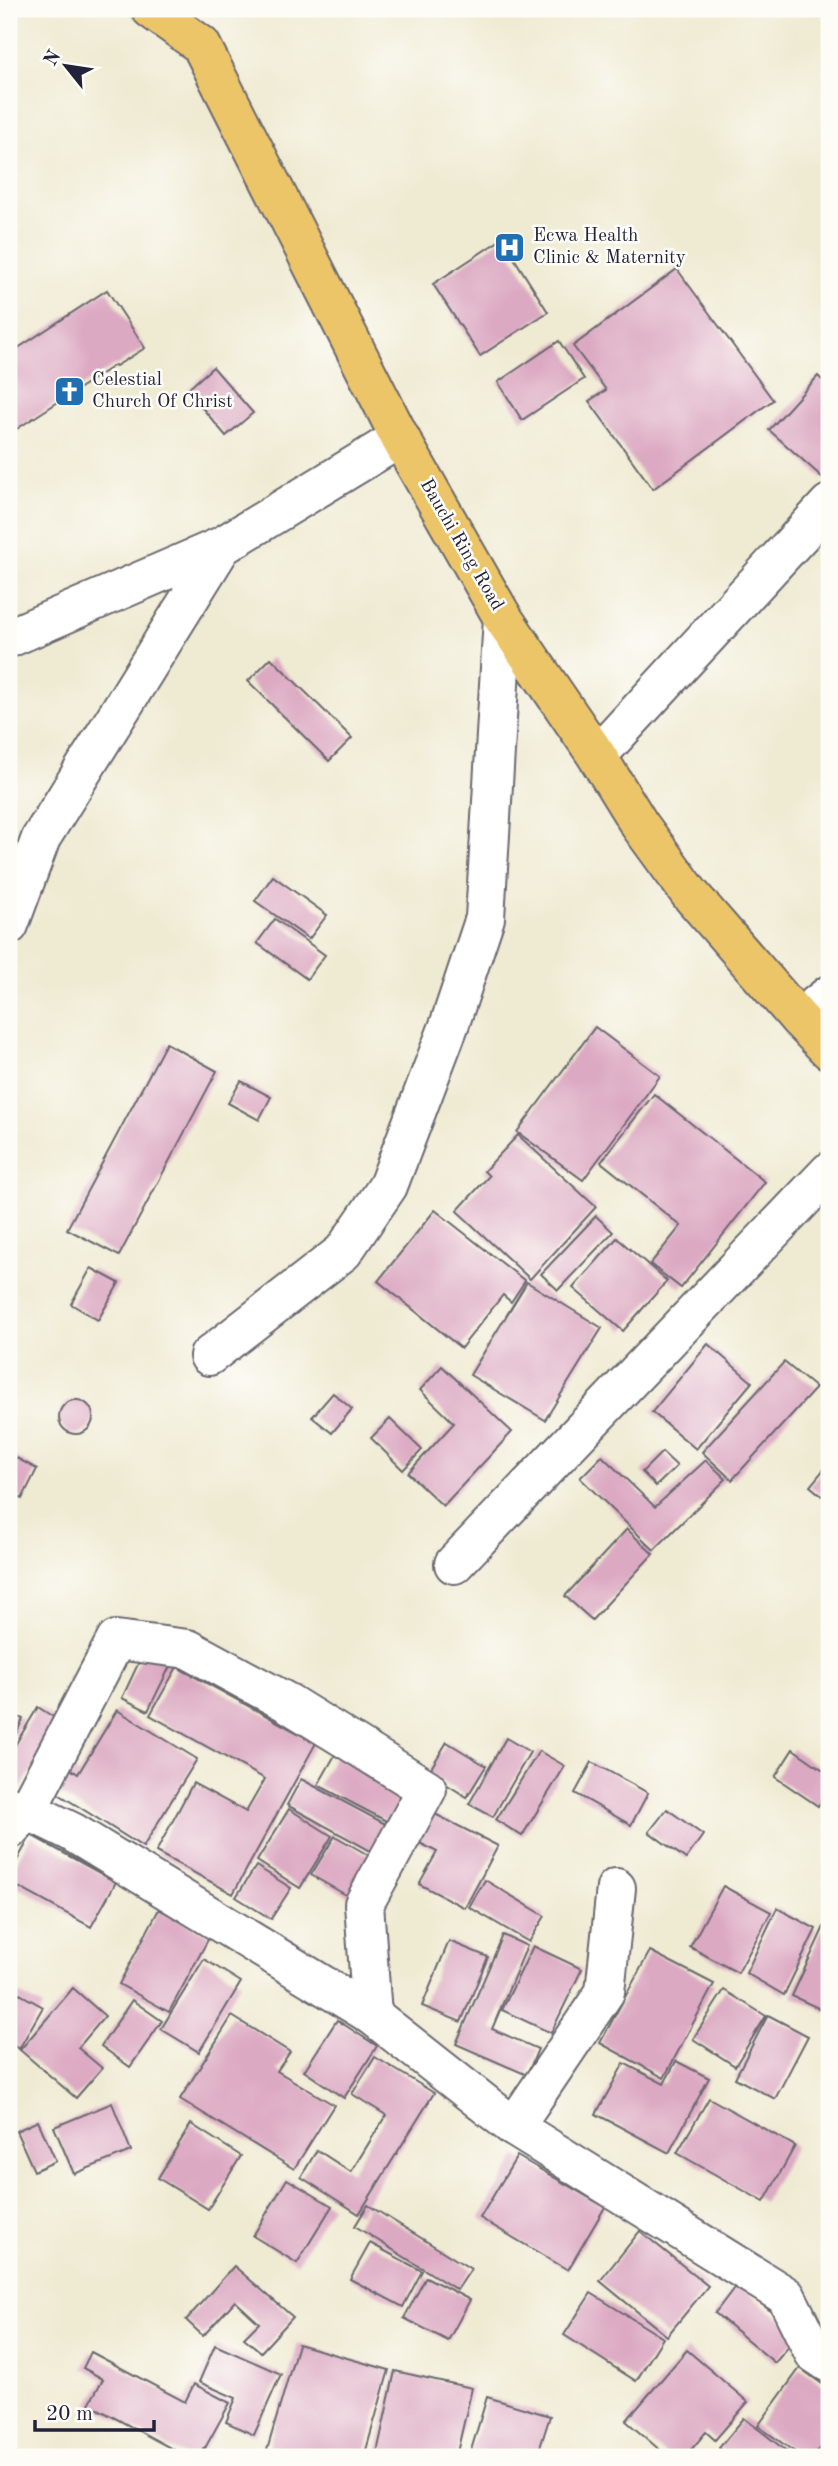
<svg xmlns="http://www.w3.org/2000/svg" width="838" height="2466" viewBox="0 0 838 2466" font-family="'Old Standard TT',serif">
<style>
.building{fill:#dca9c2}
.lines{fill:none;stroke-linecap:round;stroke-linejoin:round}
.minor-casing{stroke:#6a6870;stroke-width:42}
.major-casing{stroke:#6a6870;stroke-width:42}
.minor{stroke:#fff;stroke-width:38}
.major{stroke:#edc569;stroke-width:38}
.labels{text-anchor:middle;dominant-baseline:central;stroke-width:5;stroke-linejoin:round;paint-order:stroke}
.poi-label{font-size:19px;fill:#22223b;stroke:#fdfcf7;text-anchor:start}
.street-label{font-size:19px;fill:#22223b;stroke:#fdfcf7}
</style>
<rect width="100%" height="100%" fill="#fdfcf7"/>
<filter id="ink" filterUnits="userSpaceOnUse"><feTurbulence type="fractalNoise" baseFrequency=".0143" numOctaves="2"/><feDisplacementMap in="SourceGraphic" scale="14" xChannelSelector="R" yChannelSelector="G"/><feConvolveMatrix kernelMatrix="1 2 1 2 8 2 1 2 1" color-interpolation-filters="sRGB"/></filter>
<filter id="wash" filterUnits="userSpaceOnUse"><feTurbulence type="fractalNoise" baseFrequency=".00686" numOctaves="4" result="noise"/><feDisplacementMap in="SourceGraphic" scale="28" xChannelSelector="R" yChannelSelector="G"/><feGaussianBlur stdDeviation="1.57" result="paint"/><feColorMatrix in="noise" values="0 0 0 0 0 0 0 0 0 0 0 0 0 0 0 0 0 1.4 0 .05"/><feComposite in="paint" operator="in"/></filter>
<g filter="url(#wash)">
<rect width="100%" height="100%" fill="#efead2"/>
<g id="blocks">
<g class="building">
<path d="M502 239 548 312 480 356 433 284Z"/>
<path d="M677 269 773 400 653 489 589 401 606 390 573 346Z"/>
<path d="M107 290 145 348 116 366 115 365 9 434V354Z"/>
<path d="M559 341 584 379 522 420 498 382Z"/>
<path d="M213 367 253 413 226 436 187 390Z"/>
<path d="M818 376 829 387V471L823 478 769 430Z"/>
<path d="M271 658 352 738 329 761 248 681Z"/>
<path d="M273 876 327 915 309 939 255 901Z"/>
<path d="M275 919 325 955 307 979 257 943Z"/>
<path d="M595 1027 660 1076 583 1180 517 1132Z"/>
<path d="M166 1043 217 1071 119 1256 67 1229Z"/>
<path d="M241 1081 271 1097 259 1120 228 1103Z"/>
<path d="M654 1094 765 1182 681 1288 650 1264 681 1226 601 1162Z"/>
<path d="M518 1135 596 1207 530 1279 457 1211 489 1176 484 1171Z"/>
<path d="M435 1210 525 1281 511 1302 503 1295 461 1348 378 1281Z"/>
<path d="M596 1216 613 1232 558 1290 541 1274Z"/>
<path d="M617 1238 667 1281 623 1331 573 1288Z"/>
<path d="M91 1268 119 1283 98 1320 71 1304Z"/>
<path d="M527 1282 602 1328 545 1420 470 1375Z"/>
<path d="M708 1344 752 1382 696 1449 652 1412Z"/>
<path d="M784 1362 816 1388 732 1480 702 1452Z"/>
<path d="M442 1366 512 1432 443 1506 408 1473 454 1423 420 1390Z"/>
<path d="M333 1393 352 1409 332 1433 312 1417Z"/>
<circle cx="76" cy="1417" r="17"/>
<path d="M390 1419 422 1450 403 1470 371 1438Z"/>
<path d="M662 1452 677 1466 656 1486 642 1472Z"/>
<path d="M9 1454 37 1469 22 1499 9 1493Z"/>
<path d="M602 1456 655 1507 706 1460 726 1479 654 1550 580 1478Z"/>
<path d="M829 1463V1502L810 1486Z"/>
<path d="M627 1529 653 1554 592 1620 565 1596Z"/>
<path d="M145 1649 172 1662 148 1711 122 1698Z"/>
<path d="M177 1667 316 1743 233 1894 156 1852 193 1783 246 1812 265 1779 150 1715Z"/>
<path d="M38 1707 61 1722 16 1796 9 1792V1755Z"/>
<path d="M117 1710 197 1759 143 1847 49 1788 63 1764 78 1774Z"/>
<path d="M9 1713 23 1719 15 1736 9 1733Z"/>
<path d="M506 1738 530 1752 493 1817 469 1804Z"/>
<path d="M447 1742 486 1766 467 1797 428 1773Z"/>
<path d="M793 1749 829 1774V1789L818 1806 775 1777Z"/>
<path d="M539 1751 565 1766 522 1836 496 1820Z"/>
<path d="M335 1755 406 1794 390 1823 318 1785Z"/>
<path d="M592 1762 648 1793 631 1825 575 1793Z"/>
<path d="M301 1779 391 1827 376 1854 287 1805Z"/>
<path d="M289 1809 332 1836 300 1888 257 1861Z"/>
<path d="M667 1809 703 1835 686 1859 649 1832Z"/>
<path d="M431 1812 498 1846 465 1908 419 1884 437 1852 416 1841Z"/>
<path d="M31 1835 116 1882 91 1927 9 1882V1875Z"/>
<path d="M335 1836 377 1860 353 1899 311 1875Z"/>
<path d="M256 1866 291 1888 271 1919 236 1897Z"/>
<path d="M485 1880 545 1916 529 1942 469 1907Z"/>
<path d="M723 1886 771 1912 738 1973 690 1947Z"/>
<path d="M777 1908 816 1929 784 1995 746 1973Z"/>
<path d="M159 1909 210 1936 169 2012 119 1984Z"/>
<path d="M829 1916V2013L792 1996Z"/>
<path d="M503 1935 527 1946 492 2029 538 2049 527 2075 456 2044Z"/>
<path d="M449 1941 488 1957 461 2022 422 2006Z"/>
<path d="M533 1946 582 1969 551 2033 502 2010Z"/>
<path d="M650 1951 714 1984 664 2078 600 2043Z"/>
<path d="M204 1959 241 1982 199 2052 161 2029Z"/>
<path d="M9 1988 43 2007 19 2049 9 2043Z"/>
<path d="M73 1988 105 2016 78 2048 102 2068 76 2098 20 2050Z"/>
<path d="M724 1990 766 2016 735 2066 693 2039Z"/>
<path d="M132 2000 162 2021 130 2067 101 2046Z"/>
<path d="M768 2015 808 2036 775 2099 735 2078Z"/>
<path d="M232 2016 290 2052 277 2071 334 2105 294 2169 180 2099Z"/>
<path d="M337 2020 377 2046 344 2098 304 2071Z"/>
<path d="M375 2057 434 2093 359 2214 301 2177 317 2150 351 2172 386 2115 352 2094Z"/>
<path d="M676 2061 709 2078 669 2153 596 2114 624 2063 664 2084Z"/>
<path d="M709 2098 795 2146 764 2202 677 2153Z"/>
<path d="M112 2103 131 2151 74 2174 54 2127Z"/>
<path d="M38 2121 56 2161 34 2171 16 2131Z"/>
<path d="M191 2124 241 2156 208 2209 158 2178Z"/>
<path d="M517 2156 605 2207 568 2270 480 2218Z"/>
<path d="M287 2179 332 2206 297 2263 253 2236Z"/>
<path d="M368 2205 471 2269 457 2290 355 2226Z"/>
<path d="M640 2231 708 2286 667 2336 600 2281Z"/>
<path d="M370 2243 422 2271 403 2307 350 2279Z"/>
<path d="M234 2266 293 2317 261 2352 244 2338 259 2323 235 2301 203 2336 186 2320Z"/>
<path d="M426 2277 470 2300 448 2341 404 2318Z"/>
<path d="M737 2284 799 2334 775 2363 715 2313Z"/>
<path d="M591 2293 663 2338 636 2381 564 2335Z"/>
<path d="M298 2344 389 2370 364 2457H265Z"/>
<path d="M215 2345 281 2374 254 2435 226 2422 236 2398 199 2382Z"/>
<path d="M687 2350 748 2402 715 2440 706 2432 685 2457H668L626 2421Z"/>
<path d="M91 2352 185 2402 194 2384 230 2403 200 2457H187L89 2404 103 2379 83 2368Z"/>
<path d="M800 2368 829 2389V2436L814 2457H802L758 2426Z"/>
<path d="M395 2371 472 2388 456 2457H376Z"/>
<path d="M487 2397 550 2416 537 2457H469Z"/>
<path d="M744 2418 794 2457H730L719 2448Z"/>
</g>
</g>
</g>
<g filter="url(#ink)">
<use href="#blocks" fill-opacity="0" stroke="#6a6870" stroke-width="2"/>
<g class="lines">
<defs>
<g id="minor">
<path d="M9 638 222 546 400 438"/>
<path d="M597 756 829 504"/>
<path d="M9 925 41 838 222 546"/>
<path d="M799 1019 829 995"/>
<path d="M209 1356 343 1252 388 1186 450 1023 485 918 503 618"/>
<path d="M454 1564 829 1172"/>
<path d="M9 1806 27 1810 116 1640 188 1649 288 1703 427 1789 364 1904 372 2015"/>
<path d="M9 1830 27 1810 72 1832 372 2015 514 2127 786 2296 814 2353 829 2363"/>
<path d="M514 2127 605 1992 616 1888"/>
</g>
<path id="major" d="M151 9 201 45 400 438 503 618 597 756 639 824 690 894 799 1019 829 1050"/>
</defs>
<use href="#minor" class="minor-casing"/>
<use href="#major" class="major-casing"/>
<use href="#minor" class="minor"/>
<use href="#major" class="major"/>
</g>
</g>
<defs>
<symbol id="hospital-square" viewBox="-11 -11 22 22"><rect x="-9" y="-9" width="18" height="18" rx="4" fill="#1f6fb2" stroke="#fdfcf7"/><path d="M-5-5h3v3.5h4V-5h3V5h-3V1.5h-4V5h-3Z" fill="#fff"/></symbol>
<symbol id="church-square" viewBox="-11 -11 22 22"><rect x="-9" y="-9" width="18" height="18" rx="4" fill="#1f6fb2" stroke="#fdfcf7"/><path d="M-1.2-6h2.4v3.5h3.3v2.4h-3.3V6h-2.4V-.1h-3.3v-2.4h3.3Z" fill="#fff"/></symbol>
</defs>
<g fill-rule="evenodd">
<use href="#hospital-square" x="492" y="230" width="35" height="35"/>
<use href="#church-square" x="52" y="374" width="35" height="35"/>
</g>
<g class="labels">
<g class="poi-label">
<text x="533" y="236">Ecwa Health<tspan x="533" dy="22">Clinic &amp; Maternity</tspan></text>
<text x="92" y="380">Celestial<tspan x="92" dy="22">Church Of Christ</tspan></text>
</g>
<g class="street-label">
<text transform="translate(461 545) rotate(60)">Bauchi Ring Road</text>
</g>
</g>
<rect width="838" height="2466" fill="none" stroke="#fdfcf7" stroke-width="35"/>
<g transform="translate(66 66) rotate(300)" stroke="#fdfcf7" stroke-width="5" paint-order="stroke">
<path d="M0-5L12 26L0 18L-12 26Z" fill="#22223b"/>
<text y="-10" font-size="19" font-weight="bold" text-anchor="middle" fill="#22223b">N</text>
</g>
<path d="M35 2420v10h119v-10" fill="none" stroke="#22223b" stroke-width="3.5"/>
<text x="46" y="2420" font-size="21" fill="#22223b" stroke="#fdfcf7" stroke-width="5" paint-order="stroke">20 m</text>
</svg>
